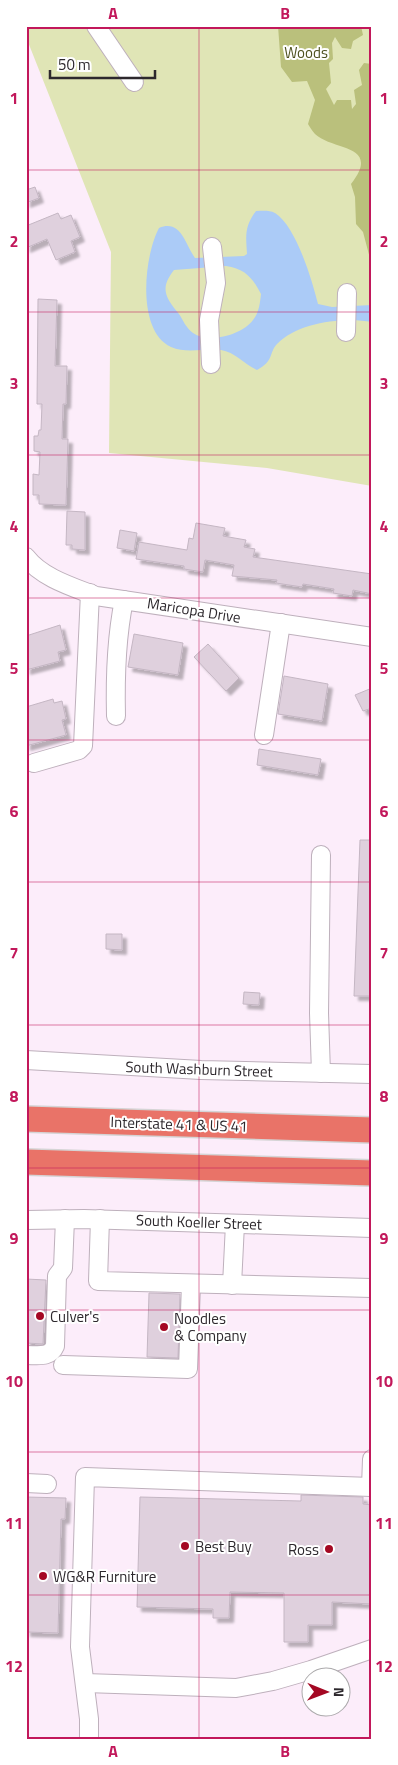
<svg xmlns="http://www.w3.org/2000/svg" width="398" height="1765" viewBox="0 0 398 1765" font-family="'Titillium Web',sans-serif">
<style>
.green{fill:#e0e5b6}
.forest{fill:#bac07c}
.water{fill:#abcbf7;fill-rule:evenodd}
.building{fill:#dfd0dd;stroke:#c4b6c3;filter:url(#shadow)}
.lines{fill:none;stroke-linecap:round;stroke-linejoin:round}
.minor-casing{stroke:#beb0bc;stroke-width:20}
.highway-casing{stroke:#d5d4d5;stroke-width:28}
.minor{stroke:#fff;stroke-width:18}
.highway{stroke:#e97368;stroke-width:25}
.grid{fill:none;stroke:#c2185b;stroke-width:1;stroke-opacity:0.55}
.poi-dot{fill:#a40823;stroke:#fff;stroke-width:2}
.labels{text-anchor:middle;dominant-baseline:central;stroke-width:4;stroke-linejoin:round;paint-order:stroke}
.park-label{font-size:15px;fill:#4e511f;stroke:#fff}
.street-label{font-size:15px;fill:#2d282d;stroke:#fff}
.poi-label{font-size:15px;fill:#2d282d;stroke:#fff;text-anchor:start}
.neatline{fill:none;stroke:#c2185b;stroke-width:2}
.grid-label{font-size:16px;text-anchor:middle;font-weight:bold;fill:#c2185b}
</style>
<defs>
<filter id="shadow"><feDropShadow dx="4.5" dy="4.5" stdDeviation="1" flood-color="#0004"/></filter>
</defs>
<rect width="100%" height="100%" fill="#fcedfa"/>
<path class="green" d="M26 26H372V486L267 468 109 453 111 252 26 37Z"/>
<path class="forest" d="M278 26H361L363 35 353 41 351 49 342 48 335 37 332 43 333 59 329 63 331 83 326 89 334 105 337 100H351L352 109 356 104 354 90 362 85 359 70 364 63 372 64V266L363 232 356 224 355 197 351 184C382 144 333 151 315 134 312 131 310 127 308 124L315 100 307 81 292 82 281 67Z"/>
<path class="water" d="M256 211C263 211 269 210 275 213 296 226 312 280 318 304L332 307 372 305V322C344 317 298 322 277 344 268 354 275 360 257 370 244 364 235 352 221 350 204 348 187 354 171 347 136 331 144 256 159 228 181 219 185 244 195 258L244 256 247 254C246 236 244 227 256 211ZM226 266C245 269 252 277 261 294 260 303 259 313 253 320 242 335 209 344 193 333 186 328 183 320 179 314 166 298 159 289 174 270Z"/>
<g class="building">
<path d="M35 187 39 198 26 203V190Z"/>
<path d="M58 213 61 219 71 215 80 237 71 241 75 252 56 260 47 239 26 248V226Z"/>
<path d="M38 299 57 300 55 366H67L66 404H63L62 439H68L66 505 39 504V495H33V474L39 475 40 452 34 451V436H38L39 430H41L42 404H37Z"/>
<path d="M67 511 85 512V550L72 549V545H66Z"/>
<path d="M196 523 225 528 223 536 246 540 244 547 255 549 253 557 372 574V594L353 590 352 596 333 593 334 589 303 584 302 587 276 583 277 580 232 576 234 565 205 560 203 572 184 569V566L136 559 139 542 187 550 189 538 193 539Z"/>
<path d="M120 530 137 533 134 551 117 548Z"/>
<path d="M60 625 66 650 58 652 60 661 26 670V636Z"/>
<path d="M134 634 183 643 178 675 128 667Z"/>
<path d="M208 644 239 678 226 691 194 657Z"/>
<path d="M284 676 328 684 322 721 278 714Z"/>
<path d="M372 688V708L363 711 355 695Z"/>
<path d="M53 699 54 703 62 701 66 719 62 720 66 735 26 746V707Z"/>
<path d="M259 749 321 759 318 775 257 765Z"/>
<path d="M360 840H372V996H354Z"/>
<path d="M106 934H122V950L106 949Z"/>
<path d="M244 992 260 993 259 1005 243 1004Z"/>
<path d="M26 1279 46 1280 43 1344 26 1343Z"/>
<path d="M149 1293 180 1294 178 1358 147 1357Z"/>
<path d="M301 1495 363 1497V1504L372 1505V1604L332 1602V1625H308V1642H284V1593L230 1592 229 1618H213V1609L137 1607 140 1497 301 1501Z"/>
<path d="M26 1497 66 1498 65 1519H61L58 1633 26 1632Z"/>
</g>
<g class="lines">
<defs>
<g id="minor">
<path d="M96 26 134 82"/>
<path d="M346 332 347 293"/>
<path d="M211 364 209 320 216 283 212 247"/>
<path d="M26 557C42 578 73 587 96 596L372 637"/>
<path d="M116 716C115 676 116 639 124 600"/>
<path d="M264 735 281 623"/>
<path d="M34 763 79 750 83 746 90 593"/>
<path d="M321 855 319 1013 321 1073"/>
<path d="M26 1060 201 1070 372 1074"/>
<path d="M100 1219 98 1281 372 1288"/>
<path d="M26 1220 84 1219 372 1228"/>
<path d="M232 1285 235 1224"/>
<path d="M26 1355C38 1355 50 1358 55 1346L57 1276 63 1268 65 1219"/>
<path d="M63 1365 188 1369 191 1284"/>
<path d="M26 1483 47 1484"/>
<path d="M371 1487 372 1459"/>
<path d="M85 1683 236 1688 273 1681 311 1670 372 1649"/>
<path d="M89 1739V1719L80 1647 85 1477 372 1487"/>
</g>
<g id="highway">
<path d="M26 1119 372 1130"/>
<path d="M26 1162 372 1173"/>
</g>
</defs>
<use href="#minor" class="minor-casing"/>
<use href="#highway" class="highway-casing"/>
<use href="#minor" class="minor"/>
<use href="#highway" class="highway"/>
</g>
<path class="grid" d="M199 26V1739M26 170H372M26 312H372M26 455H372M26 598H372M26 740H372M26 882H372M26 1025H372M26 1168H372M26 1310H372M26 1452H372M26 1595H372"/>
<g class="poi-dot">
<circle cx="40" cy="1316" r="5"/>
<circle cx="164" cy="1327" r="5"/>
<circle cx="185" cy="1546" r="5"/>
<circle cx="329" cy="1549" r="5"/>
<circle cx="43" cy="1576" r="5"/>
</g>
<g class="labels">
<g class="park-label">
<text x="306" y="52">Woods</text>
</g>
<g class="street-label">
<text transform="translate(194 610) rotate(9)">Maricopa Drive</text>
<text transform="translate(199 1069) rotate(2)">South Washburn Street</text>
<text transform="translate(179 1124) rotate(2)">Interstate 41 &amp; US 41</text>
<text transform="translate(199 1222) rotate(2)">South Koeller Street</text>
</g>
<g class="poi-label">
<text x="50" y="1316">Culver's</text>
<text x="174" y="1318">Noodles<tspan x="174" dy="17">&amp; Company</tspan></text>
<text x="195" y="1546">Best Buy</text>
<text x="319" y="1549" text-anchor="end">Ross</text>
<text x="53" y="1576">WG&amp;R Furniture</text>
</g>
</g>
<rect width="398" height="1765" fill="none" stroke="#ffffff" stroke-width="55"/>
<g transform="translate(326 1692) rotate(91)"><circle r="24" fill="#ffffff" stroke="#aba9ab"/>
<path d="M0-4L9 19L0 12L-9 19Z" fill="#a40823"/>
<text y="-8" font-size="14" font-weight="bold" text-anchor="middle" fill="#2d282d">N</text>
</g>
<path d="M50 70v8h105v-8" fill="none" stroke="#2d282d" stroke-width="2.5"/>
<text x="58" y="70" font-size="15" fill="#2d282d" stroke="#ffffff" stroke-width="4" paint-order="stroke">50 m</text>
<rect x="28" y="28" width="342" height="1710" class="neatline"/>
<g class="grid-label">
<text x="113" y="19">A</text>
<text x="285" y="19">B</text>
<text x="14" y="104">1</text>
<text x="384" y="104">1</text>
<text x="14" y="247">2</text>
<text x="384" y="247">2</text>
<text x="14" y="389">3</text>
<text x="384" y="389">3</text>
<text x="14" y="532">4</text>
<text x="384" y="532">4</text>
<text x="14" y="674">5</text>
<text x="384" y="674">5</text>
<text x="14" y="817">6</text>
<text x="384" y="817">6</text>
<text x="14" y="959">7</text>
<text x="384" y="959">7</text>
<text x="14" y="1102">8</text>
<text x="384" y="1102">8</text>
<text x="14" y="1244">9</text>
<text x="384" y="1244">9</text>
<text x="14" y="1387">10</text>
<text x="384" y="1387">10</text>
<text x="14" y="1529">11</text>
<text x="384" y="1529">11</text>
<text x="14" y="1672">12</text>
<text x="384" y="1672">12</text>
<text x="113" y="1757">A</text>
<text x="285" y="1757">B</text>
</g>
</svg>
